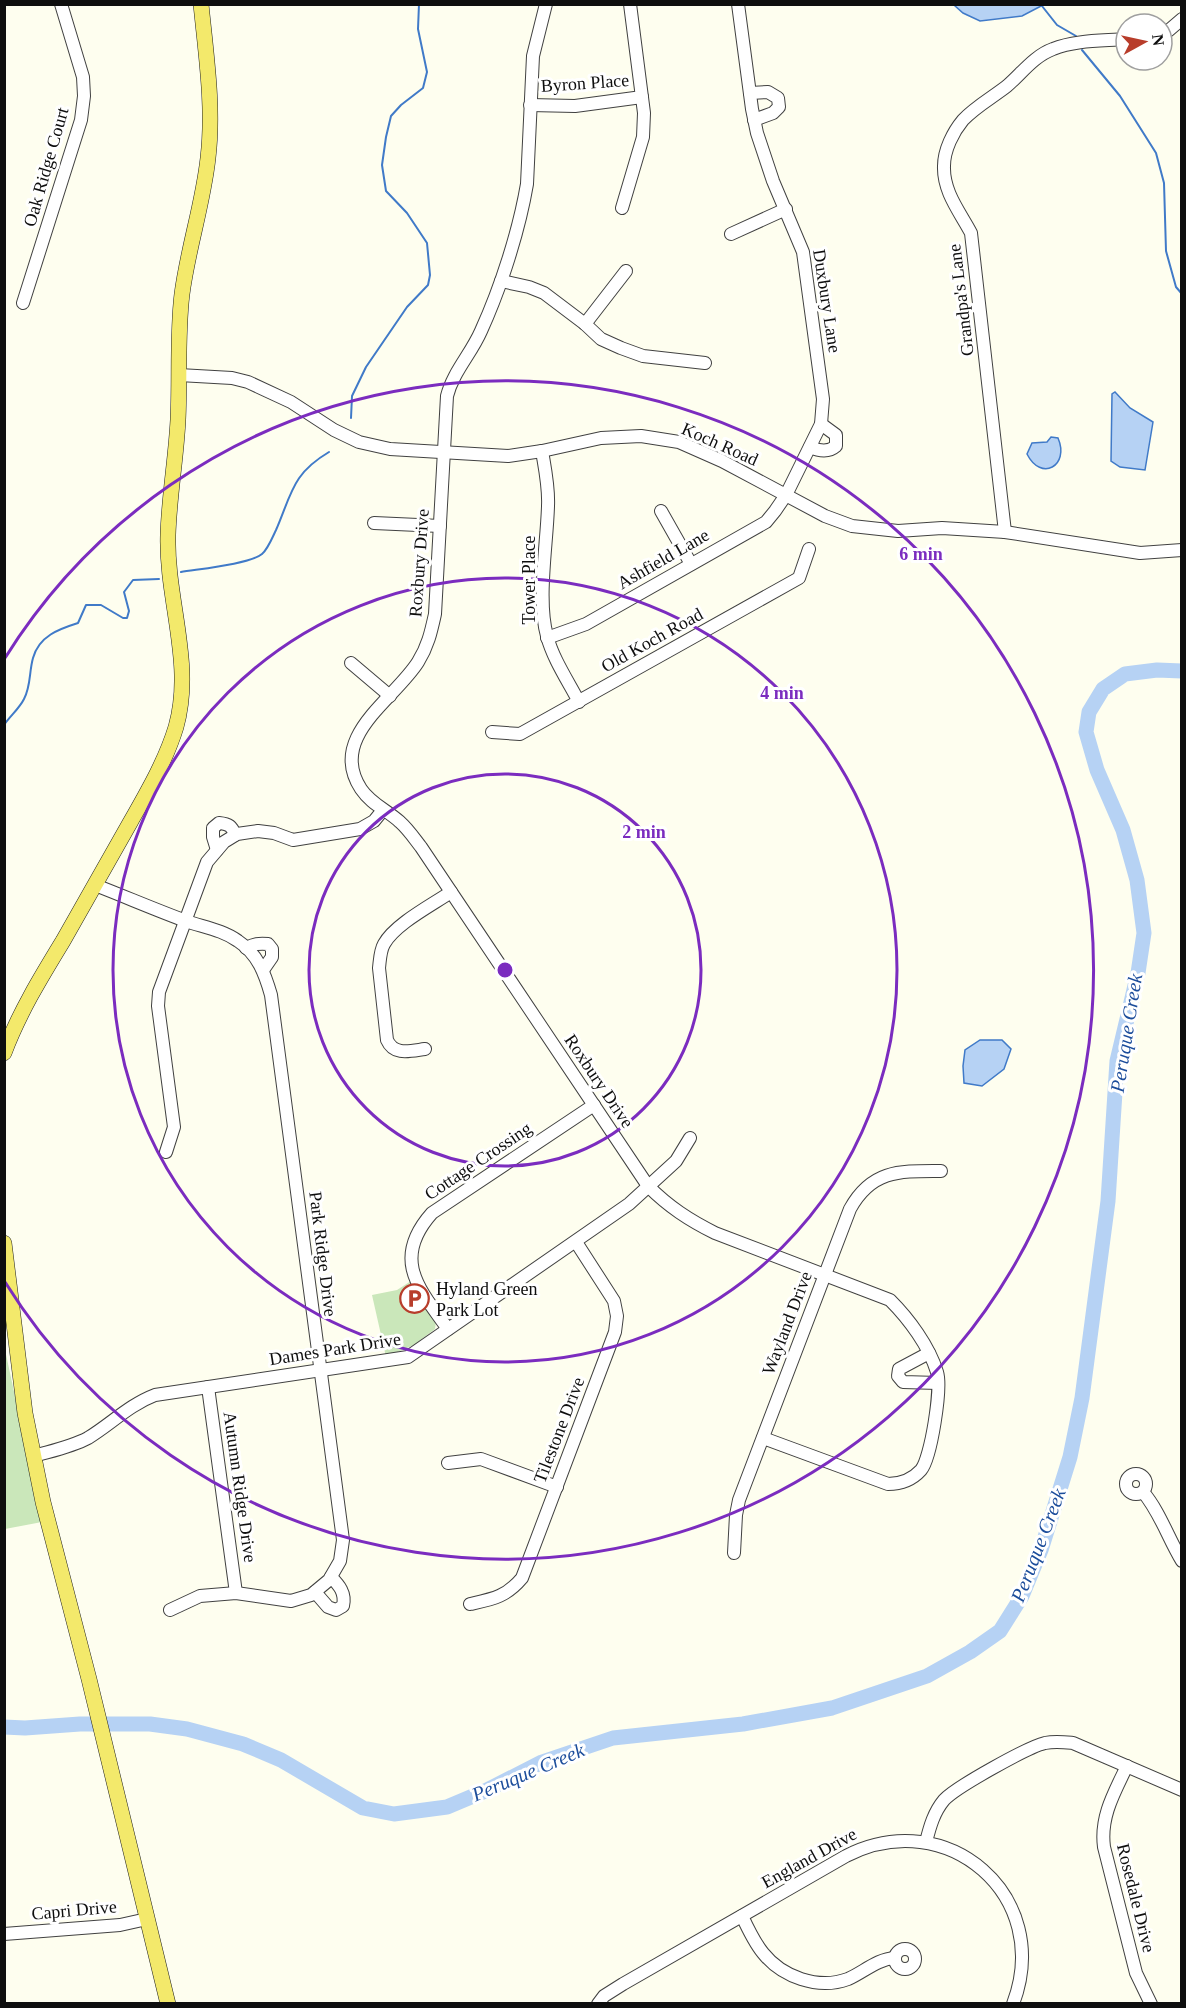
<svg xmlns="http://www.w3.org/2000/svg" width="1186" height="2008" viewBox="0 0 1186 2008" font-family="'Times New Roman',serif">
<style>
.green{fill:#cae7ba}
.water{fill:#b6d2f4;stroke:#407ac8;stroke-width:1.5}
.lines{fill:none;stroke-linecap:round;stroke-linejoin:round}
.stream{stroke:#407ac8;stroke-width:2}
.river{stroke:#b6d2f4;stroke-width:15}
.minor-casing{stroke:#414141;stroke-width:14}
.major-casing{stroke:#1f1f1f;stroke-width:16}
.minor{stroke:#fff;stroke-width:12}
.major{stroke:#f3e96b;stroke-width:15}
.ring{fill:none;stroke:#7b2cbf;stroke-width:3}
.labels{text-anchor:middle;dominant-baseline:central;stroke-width:6;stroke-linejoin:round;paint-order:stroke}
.street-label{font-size:18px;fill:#0e0e0e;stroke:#fff}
.poi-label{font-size:18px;fill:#0e0e0e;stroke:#fff;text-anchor:start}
.water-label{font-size:20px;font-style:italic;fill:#1c4d9b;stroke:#fff}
.centre{fill:#7b2cbf;stroke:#fff;stroke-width:3}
.ring-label{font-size:18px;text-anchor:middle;font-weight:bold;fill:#7b2cbf;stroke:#fff;stroke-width:6;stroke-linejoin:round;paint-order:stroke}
</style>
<rect width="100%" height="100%" fill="#fefeef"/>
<g class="green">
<path d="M411 1281 436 1321 435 1329 414 1345 386 1357 372 1295 397 1290Z"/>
<path d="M4 1345 42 1522 5 1529H4Z"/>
</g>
<g class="water">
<path d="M954 5H1043L1022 16 980 21 963 13Z"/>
<path d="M1115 392 1130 408 1153 422 1145 470 1120 467 1111 461 1112 394Z"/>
<path d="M1051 437 1058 438C1070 466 1041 482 1027 454L1032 443 1047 442Z"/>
<path d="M980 1040H1002L1011 1049 1004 1069 982 1086 964 1083 963 1066 965 1050Z"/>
</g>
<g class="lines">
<g class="stream">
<path d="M1042 6 1057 25 1076 36"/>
<path d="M1082 50 1120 96 1156 153 1164 183 1166 251 1176 287 1182 294"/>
<path d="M351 418 352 396 366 367 407 307 428 285 430 275 427 243 407 213 386 191 382 165 386 137 391 116 401 105 423 88 427 72 418 29 419 4"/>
<path d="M181 572C198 569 250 564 262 554 268 549 273 536 276 530 292 493 292 474 329 452"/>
<path d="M4 725C10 716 19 709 24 699 31 686 29 672 33 658 39 636 59 629 78 623L86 605H101L123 618H127L129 611 124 592 133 580 159 579"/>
</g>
<path class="river" d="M4 1727 25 1728 80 1724H150L187 1729 243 1744 281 1760 363 1808 394 1814 447 1807 485 1791 542 1762 613 1738 743 1724 832 1708 927 1676 970 1652 1000 1631 1022 1596 1041 1550 1070 1457 1082 1398 1108 1201 1117 1061 1138 973 1144 933 1137 880 1123 830 1097 770 1086 732 1089 712 1103 689 1125 674 1157 670 1182 671"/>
<defs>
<g id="minor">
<path d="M546 4 533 56 527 184C519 231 501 287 481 331 471 354 453 372 447 396L435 614C431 632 428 646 418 662 394 700 327 737 361 789 371 804 387 810 400 822 408 829 414 838 421 847L648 1186C669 1207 689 1220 715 1233L890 1300C909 1319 929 1346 937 1372 942 1388 931 1458 921 1470 912 1480 900 1484 888 1484L763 1438"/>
<path d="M1162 33 1168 31 1182 19"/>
<path d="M750 93 768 92 778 98 779 107 773 113 754 120"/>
<path d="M530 105 575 106 642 97"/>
<path d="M622 208 643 137 644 113 630 4"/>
<path d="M731 234 786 209"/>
<path d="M501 281 529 287 544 293 585 324 601 339 621 348 643 356 705 363"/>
<path d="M23 303 81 120 84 96 83 77 61 4"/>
<path d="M585 324 626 271"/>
<path d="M179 375 232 378 248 382 291 402 334 430 359 442 390 449 508 456 542 451 601 438 641 436 679 442 722 461 825 516 852 526 898 531 942 528 1005 532 1140 553 1182 550"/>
<path d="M810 447C819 451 828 453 836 446V435L821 424"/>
<path d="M542 451C545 469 549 487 548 506 547 544 537 600 547 636 553 659 568 681 579 702"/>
<path d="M661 511 691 564"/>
<path d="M374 523 440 526"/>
<path d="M1005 532 971 233C960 212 943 192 944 166 944 150 953 132 963 120 975 107 993 97 1007 86 1022 73 1034 56 1053 49 1075 40 1103 41 1126 39"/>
<path d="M547 638 586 624 766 522 775 511 786 495 821 424 823 399 803 252 773 181 757 133 752 109 738 4"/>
<path d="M351 663 390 696"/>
<path d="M492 732 520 734 799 578 809 549"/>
<path d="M217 850 213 837V828L219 823C229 824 232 826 235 835"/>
<path d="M95 885C126 897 156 910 186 921 203 927 223 930 238 941 258 954 265 974 271 995L343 1540 340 1561 329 1580 311 1595 291 1601 236 1593 200 1596 170 1610"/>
<path d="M246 948C254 944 259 943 268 944L272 949V957L263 970"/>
<path d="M425 1049C410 1051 394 1056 387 1040L379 968C380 960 380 951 384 944 395 924 432 905 451 892"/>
<path d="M166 1152 174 1127 158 1006 159 992 207 862 224 842 237 834 258 831 274 833 293 840 360 829 374 821 383 810"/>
<path d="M448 1329C419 1289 391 1259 432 1213L594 1105"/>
<path d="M929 1353 899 1369 898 1376 903 1382 938 1383"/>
<path d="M208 1387 236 1593"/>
<path d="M34 1456C51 1451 71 1447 88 1438 111 1424 129 1405 155 1395L408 1357 629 1204 676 1161 690 1138"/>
<path d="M448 1463 481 1459 557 1487"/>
<circle cx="1136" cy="1484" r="10"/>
<path d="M1143 1492C1160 1512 1168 1538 1182 1561"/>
<path d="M734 1553 736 1515 739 1500 850 1209C872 1169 901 1171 941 1171"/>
<path d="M315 1592 328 1607 336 1610 343 1606C346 1593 339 1585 331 1577"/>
<path d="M470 1604C493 1599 506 1597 522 1578L615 1332 617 1316 614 1301 576 1242"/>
<path d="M1127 1766C1114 1793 1100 1817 1104 1847L1136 1973 1151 2004"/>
<path d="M926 1842C930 1826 934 1812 944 1800 956 1787 1028 1747 1045 1743 1055 1741 1063 1742 1073 1743L1182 1790"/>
<path d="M742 1916C748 1929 754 1942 763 1953 782 1977 818 1990 848 1979 864 1972 877 1959 895 1958"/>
<path d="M4 1934 120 1925 147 1919"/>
<circle cx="905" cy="1959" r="10"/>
<path d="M598 2004 604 1996 623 1984 846 1856C947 1804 1054 1896 1013 2004"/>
</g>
<g id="major">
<path d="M4 1053C19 1013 41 977 63 941 86 901 108 861 131 821 148 791 166 760 176 727 194 663 166 600 168 535 169 497 176 459 178 420 180 378 177 335 182 294 188 248 203 204 208 158 214 107 206 55 201 4"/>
<path d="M4 1243 25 1413 43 1502 89 1679 168 2004"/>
</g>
</defs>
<use href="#minor" class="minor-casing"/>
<use href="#major" class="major-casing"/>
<use href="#minor" class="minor"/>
<use href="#major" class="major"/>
</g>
<g class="ring">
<circle cx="505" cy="970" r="196"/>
<circle cx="505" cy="970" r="392"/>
<path d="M5 658A589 589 0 1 1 5 1282"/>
</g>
<defs>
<symbol id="parking-ring" viewBox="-11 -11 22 22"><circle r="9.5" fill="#fff" stroke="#b83d2b" stroke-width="1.5"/><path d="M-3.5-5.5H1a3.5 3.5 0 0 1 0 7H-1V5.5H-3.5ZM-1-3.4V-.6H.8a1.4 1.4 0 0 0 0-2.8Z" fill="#b83d2b"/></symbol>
</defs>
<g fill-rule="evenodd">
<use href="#parking-ring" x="398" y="1282" width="33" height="33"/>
</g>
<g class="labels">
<g class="street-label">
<text transform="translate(585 83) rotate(-4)">Byron Place</text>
<text transform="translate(46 167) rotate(-74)">Oak Ridge Court</text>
<text transform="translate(961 300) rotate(-97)">Grandpa's Lane</text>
<text transform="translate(827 301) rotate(81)">Duxbury Lane</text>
<text transform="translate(720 444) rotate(24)">Koch Road</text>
<text transform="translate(663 559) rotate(-30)">Ashfield Lane</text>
<text transform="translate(419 563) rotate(-86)">Roxbury Drive</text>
<text transform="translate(529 580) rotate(-90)">Tower Place</text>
<text transform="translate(652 640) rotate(-29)">Old Koch Road</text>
<text transform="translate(599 1081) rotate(56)">Roxbury Drive</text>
<text transform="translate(478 1161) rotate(-34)">Cottage Crossing</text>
<text transform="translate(323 1254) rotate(83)">Park Ridge Drive</text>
<text transform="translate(787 1323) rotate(-69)">Wayland Drive</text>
<text transform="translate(335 1349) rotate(-9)">Dames Park Drive</text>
<text transform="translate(559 1430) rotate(-69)">Tilestone Drive</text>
<text transform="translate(240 1487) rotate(82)">Autumn Ridge Drive</text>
<text transform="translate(809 1858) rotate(-29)">England Drive</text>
<text transform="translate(1136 1898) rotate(76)">Rosedale Drive</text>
<text transform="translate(74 1910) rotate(-5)">Capri Drive</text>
</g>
<g class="poi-label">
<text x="436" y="1289">Hyland Green<tspan x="436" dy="21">Park Lot</tspan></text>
</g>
<g class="water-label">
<text transform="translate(1126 1033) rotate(-81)">Peruque Creek</text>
<text transform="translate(1038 1545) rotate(-69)">Peruque Creek</text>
<text transform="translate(528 1772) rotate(-23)">Peruque Creek</text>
</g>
</g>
<circle cx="505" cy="970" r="9" class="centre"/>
<g class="ring-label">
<text x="921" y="560">6 min</text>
<text x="782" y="699">4 min</text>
<text x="644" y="838">2 min</text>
</g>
<rect width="1186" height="2008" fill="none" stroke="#0e0e0e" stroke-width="12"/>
<g transform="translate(1144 42) rotate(82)"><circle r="28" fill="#ffffff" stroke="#9f9f9f" stroke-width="1.5"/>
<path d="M0-4.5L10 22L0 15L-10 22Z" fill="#b83d2b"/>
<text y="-9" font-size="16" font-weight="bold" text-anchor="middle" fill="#0e0e0e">N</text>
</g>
</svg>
